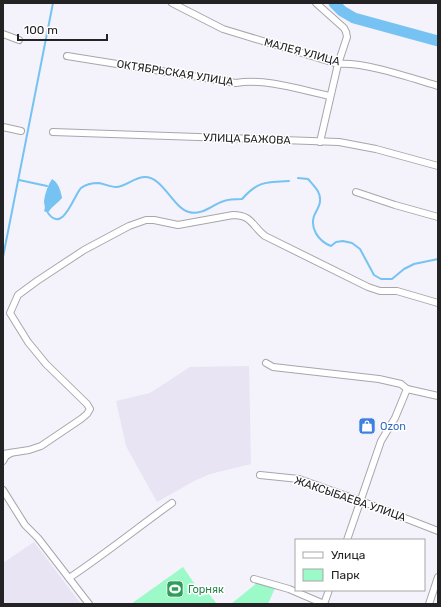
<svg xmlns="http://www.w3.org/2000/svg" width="441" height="607" viewBox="0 0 441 607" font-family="Rubik,sans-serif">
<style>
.built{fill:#e8e4f3}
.green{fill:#9bfac8}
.water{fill:#76c3f3}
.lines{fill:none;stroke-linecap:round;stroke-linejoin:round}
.stream{stroke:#76c3f3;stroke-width:2}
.river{stroke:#76c3f3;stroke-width:11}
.minor-casing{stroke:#a8a6ad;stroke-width:8}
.minor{stroke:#fff;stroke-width:6}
.labels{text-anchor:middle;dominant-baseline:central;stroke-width:3;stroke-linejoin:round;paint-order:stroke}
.street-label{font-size:11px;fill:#232225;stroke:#fff}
.shop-label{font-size:11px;fill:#366cbe;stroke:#fff;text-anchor:start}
.leisure-label{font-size:11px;fill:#27864d;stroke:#fff;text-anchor:start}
</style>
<rect width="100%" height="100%" fill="#f4f2fa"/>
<g class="built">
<path d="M249 366 251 464 210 474 194 481 157 502 126 446 116 401 150 393 190 367Z"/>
<path d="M34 542 81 604H3V563Z"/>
</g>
<g class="green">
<path d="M183 567 203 596 208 593 217 604H131Z"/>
<path d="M257 583 275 588 268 604H231Z"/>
</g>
<path class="water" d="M52 179C58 182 61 191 62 198 57 204 52 206 48 213L44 211C46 207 44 205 44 201 45 193 48 185 52 179Z"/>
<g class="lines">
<g class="stream">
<path d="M298 178 308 179C314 186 321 192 320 201 320 206 316 211 314 216 310 228 318 241 331 246L336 242 343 241 352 243 360 249 374 275 381 279H392L404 269 414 264 438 259"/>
<path d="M19 180 47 186"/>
<path d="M48 213C63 234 74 195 81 188 86 184 92 183 99 183 105 184 110 187 116 187 126 187 134 177 145 177 163 177 173 208 189 212 202 216 213 204 224 201 229 199 236 199 242 199 258 181 266 182 289 181"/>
<path d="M3 257 53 3"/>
</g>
<path class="river" d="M334 3 342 11 354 18 438 41"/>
<defs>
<g id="minor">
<path d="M172 3 223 29 338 64C366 62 411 78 438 86"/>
<path d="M316 3 344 28 346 32 347 37 338 64 320 142"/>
<path d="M3 34 19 40"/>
<path d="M67 56 236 83C266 78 301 90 330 96"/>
<path d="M3 127 21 131"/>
<path d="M53 132 339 142 376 149 438 166"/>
<path d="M356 192 395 205 438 217"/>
<path d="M266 363 273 367 379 379 401 384 407 389 438 396"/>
<path d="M3 454 29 450 41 446 81 419 87 414 90 409 87 404 46 364 28 342 10 313 18 295 37 281 84 250 129 226 146 220H154L178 225 233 215C252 215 252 226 265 236L368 287 380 291H397L438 303"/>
<path d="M3 461 6 456 11 453"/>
<path d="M260 475 299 479 361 501 438 531"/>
<path d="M3 490 25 525 38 538 89 604"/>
<path d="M347 540 381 441 395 418 407 389"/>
<path d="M69 578C105 554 137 528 172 503"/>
<path d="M254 579 289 589 324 604"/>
<path d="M324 604 329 590"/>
<path d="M429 604 438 577"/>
</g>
</defs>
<use href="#minor" class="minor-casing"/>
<use href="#minor" class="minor"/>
</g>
<defs>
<symbol id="shop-square" viewBox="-11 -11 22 22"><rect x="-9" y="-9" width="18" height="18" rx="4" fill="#3f7fe0" stroke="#fff"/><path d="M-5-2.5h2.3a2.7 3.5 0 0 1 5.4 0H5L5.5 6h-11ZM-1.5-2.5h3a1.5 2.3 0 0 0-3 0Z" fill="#fff"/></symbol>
<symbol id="stadium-square" viewBox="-11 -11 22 22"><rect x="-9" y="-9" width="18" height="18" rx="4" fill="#2e9e5b" stroke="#fff"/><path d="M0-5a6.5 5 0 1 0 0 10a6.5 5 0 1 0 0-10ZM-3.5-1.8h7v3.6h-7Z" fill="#fff"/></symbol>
</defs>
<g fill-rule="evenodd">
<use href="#shop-square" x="357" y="416" width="20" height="20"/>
<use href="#stadium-square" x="165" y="579" width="20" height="20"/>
</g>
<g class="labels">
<g class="street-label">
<text transform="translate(302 52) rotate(15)">МАЛЕЯ УЛИЦА</text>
<text transform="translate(175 73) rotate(9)">ОКТЯБРЬСКАЯ УЛИЦА</text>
<text transform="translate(247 139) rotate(2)">УЛИЦА БАЖОВА</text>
<text transform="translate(350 499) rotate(19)">ЖАКСЫБАЕВА УЛИЦА</text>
</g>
<g class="shop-label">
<text x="380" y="426">Ozon</text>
</g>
<g class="leisure-label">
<text x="188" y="589">Горняк</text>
</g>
</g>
<rect width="441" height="607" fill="none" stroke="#232225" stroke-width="8"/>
<rect x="295" y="539" width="130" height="52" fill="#ffffff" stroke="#a7a7a8"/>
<rect x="303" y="552" width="20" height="6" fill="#ffffff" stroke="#a7a7a8"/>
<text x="331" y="559" font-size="12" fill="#232225">Улица</text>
<rect x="303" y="569" width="20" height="12" fill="#9bfac8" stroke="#a7a7a8"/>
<text x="331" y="579" font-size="12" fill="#232225">Парк</text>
<path d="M18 34v6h89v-6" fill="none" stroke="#232225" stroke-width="2"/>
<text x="24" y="34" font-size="12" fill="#232225" stroke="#ffffff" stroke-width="3" paint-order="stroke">100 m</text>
</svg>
